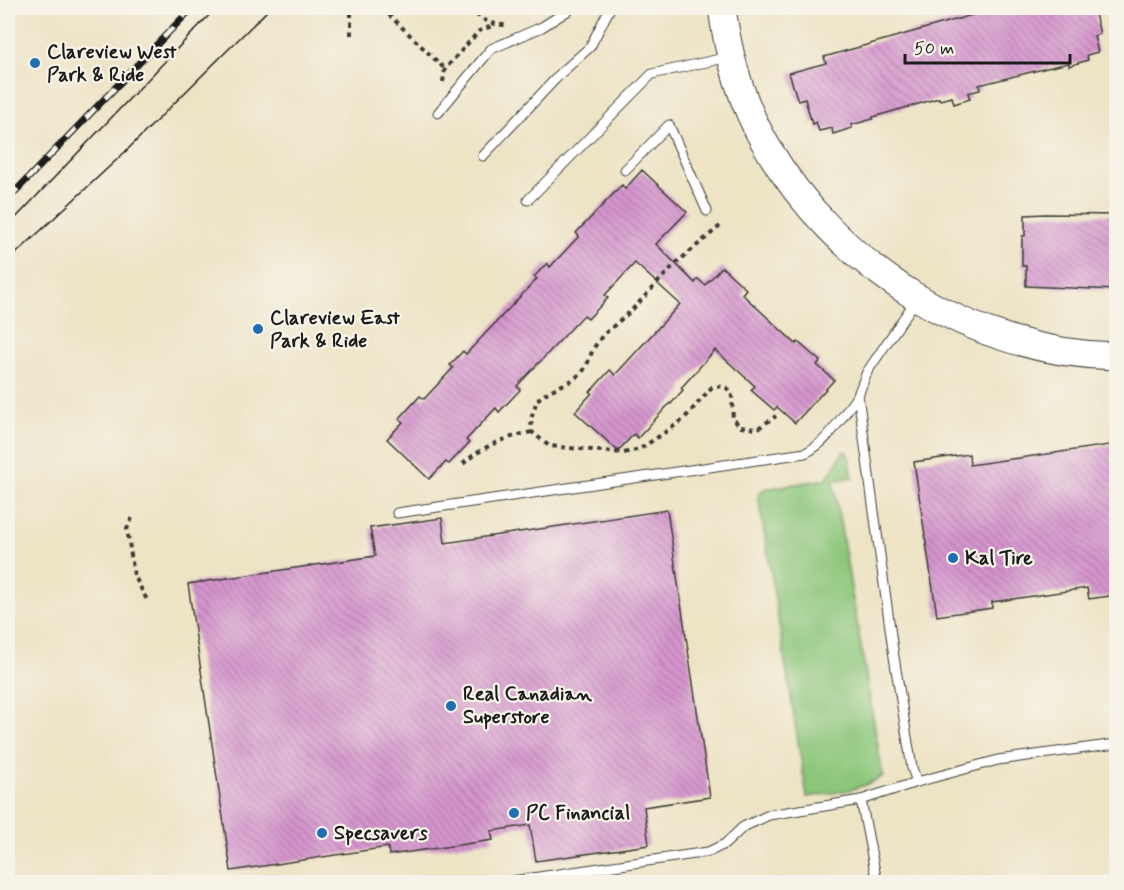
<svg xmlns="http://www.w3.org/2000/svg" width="1124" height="890" viewBox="0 0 1124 890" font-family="Mynerve,sans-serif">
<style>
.grass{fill:#8cc67a;stroke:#54714b;stroke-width:1.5}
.building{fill:url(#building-back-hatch)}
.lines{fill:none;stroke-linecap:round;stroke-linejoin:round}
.lane-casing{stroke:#3b3a35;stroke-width:11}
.secondary-casing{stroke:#3b3a35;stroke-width:29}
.path{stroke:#3b3a35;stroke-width:4;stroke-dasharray:4.5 4.5;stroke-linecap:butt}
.lane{stroke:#fff;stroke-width:9}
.secondary{stroke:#fff;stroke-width:27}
.tram{stroke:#1c1c1c;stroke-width:1.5}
.rail-casing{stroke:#1c1c1c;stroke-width:7}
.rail{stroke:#f7f3e8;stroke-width:4.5;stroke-dasharray:14;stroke-linecap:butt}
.poi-dot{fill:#1f6fb2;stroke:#f7f3e8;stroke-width:2}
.labels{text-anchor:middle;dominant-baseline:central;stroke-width:4.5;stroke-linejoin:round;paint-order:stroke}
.poi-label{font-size:20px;font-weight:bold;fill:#1c1c1c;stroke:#f7f3e8;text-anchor:start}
</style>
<defs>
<pattern id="building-back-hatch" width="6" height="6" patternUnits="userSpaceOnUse" patternTransform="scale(1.5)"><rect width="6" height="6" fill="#d595ce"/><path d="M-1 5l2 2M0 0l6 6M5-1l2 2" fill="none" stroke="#ac79a6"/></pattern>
</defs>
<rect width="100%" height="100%" fill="#f7f3e8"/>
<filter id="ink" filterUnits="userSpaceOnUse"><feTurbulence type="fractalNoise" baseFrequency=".0167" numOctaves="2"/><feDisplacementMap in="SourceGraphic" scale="12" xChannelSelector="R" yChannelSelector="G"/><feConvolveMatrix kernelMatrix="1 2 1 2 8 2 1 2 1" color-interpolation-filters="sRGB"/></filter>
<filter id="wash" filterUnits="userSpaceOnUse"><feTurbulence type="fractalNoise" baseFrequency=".008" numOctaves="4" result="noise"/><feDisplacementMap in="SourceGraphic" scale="24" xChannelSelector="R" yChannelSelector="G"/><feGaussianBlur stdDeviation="1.35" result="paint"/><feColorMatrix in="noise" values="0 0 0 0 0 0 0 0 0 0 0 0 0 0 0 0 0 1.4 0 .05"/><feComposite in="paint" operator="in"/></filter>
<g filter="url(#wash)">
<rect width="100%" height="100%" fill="#ede3c5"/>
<path class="grass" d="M844 451 848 454 853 477 833 481 883 776C860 791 833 793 807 797L758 494 764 489 826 479Z"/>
<g id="blocks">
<g class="building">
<path d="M997 8H1086L1088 12 1094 10 1100 34 1094 36 1098 52 1087 55 1088 60 1069 66V63L1047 68 979 85 980 90 968 93 970 99 954 104 952 97 940 100 939 98 873 117V119L851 125 852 128 833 134 832 128 819 131 816 122 812 124 805 99 798 101 789 73 826 63 824 57Z"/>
<path d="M642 170 687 212 656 244 695 283 698 279 705 285 722 267 746 289 742 294 796 344 798 342 820 361 817 365 834 380 795 423 777 407 774 410 751 390 755 386 715 350 681 388 683 390 671 404 670 403 638 438 634 434 618 451 575 412 592 393 590 392 610 370 615 375 680 304 635 263 605 295 608 298 588 319 584 315 517 386 520 390 499 412 496 408 466 440 469 443 449 464 446 462 429 479 387 439 403 422 399 419 420 396 424 399 453 368 450 365 463 351 466 354 537 279 534 277 547 263 550 267 579 236 576 233 622 185 625 189Z"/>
<path d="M1045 214 1116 215V290L1026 286V266H1022V236H1025V215Z"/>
<path d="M1116 444V595L1089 599 1087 588 992 602V608L937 616 914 462 969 454 970 465Z"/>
<path d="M667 510 710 797 644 807 649 845 536 861 530 825 491 831 493 840 389 855 388 847 231 871 188 584 375 556 370 528 442 518 445 543Z"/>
</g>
</g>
</g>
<g filter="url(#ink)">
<use href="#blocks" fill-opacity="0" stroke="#3b3a35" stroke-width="1.5"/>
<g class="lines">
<defs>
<g id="lane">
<path d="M438 113 491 49 542 27 572 8"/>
<path d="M483 156 561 73 590 47 610 8"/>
<path d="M625 170 669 125 707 211"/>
<path d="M528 200 652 74 729 57"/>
<path d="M916 300 867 372 858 395 894 657 912 768 917 782"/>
<path d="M397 513 805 453C829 442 842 416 858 395"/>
<path d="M861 800 877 882"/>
<path d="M337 882H349"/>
<path d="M505 882 708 852 725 844 743 827 769 815 861 800 917 782 998 760 1116 744"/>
</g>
<path id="secondary" d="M722 8C728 54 742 104 766 145 837 268 974 354 1116 356"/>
</defs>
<use href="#lane" class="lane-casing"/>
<use href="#secondary" class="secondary-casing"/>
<g class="path">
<path d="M382 8 445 69"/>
<path d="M469 8C479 18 490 25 505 25"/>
<path d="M351 35V10L354 8"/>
<path d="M443 82 445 69 479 31 495 25"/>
<path d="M720 226 675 264 632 310 602 336 593 349 587 365 582 373 569 382 549 391 537 400 531 419 532 432 549 446 624 453 640 449 683 420 712 387C738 383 731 401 733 419L741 427 757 429 776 416"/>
<path d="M463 464C482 446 507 437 532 432"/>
<path d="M132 518 127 529 134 575 147 600"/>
</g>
<use href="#lane" class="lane"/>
<use href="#secondary" class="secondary"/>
<g class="tram">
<path d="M8 226 216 8"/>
<path d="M8 261 125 152 270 8"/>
</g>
<defs>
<path id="rail" d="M8 199 192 8"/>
</defs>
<use href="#rail" class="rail-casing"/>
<use href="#rail" class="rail"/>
</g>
</g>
<g class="poi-dot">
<circle cx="35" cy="63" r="6"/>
<circle cx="258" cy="329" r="6"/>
<circle cx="953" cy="558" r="6"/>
<circle cx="451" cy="706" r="6"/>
<circle cx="514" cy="813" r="6"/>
<circle cx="322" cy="833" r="6"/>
</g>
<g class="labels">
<g class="poi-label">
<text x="47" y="52">Clareview West<tspan x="47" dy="23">Park &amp; Ride</tspan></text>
<text x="270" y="318">Clareview East<tspan x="270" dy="23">Park &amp; Ride</tspan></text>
<text x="965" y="558">Kal Tire</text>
<text x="463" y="694">Real Canadian<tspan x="463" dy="23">Superstore</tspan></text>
<text x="526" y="813">PC Financial</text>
<text x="334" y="833">Specsavers</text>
</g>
</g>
<rect width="1124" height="890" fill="none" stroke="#f7f3e8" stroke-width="30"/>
<path d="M905 54v9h165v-9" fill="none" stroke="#1c1c1c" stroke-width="3"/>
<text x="914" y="54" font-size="18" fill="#1c1c1c" stroke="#f7f3e8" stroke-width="4.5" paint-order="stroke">50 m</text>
</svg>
